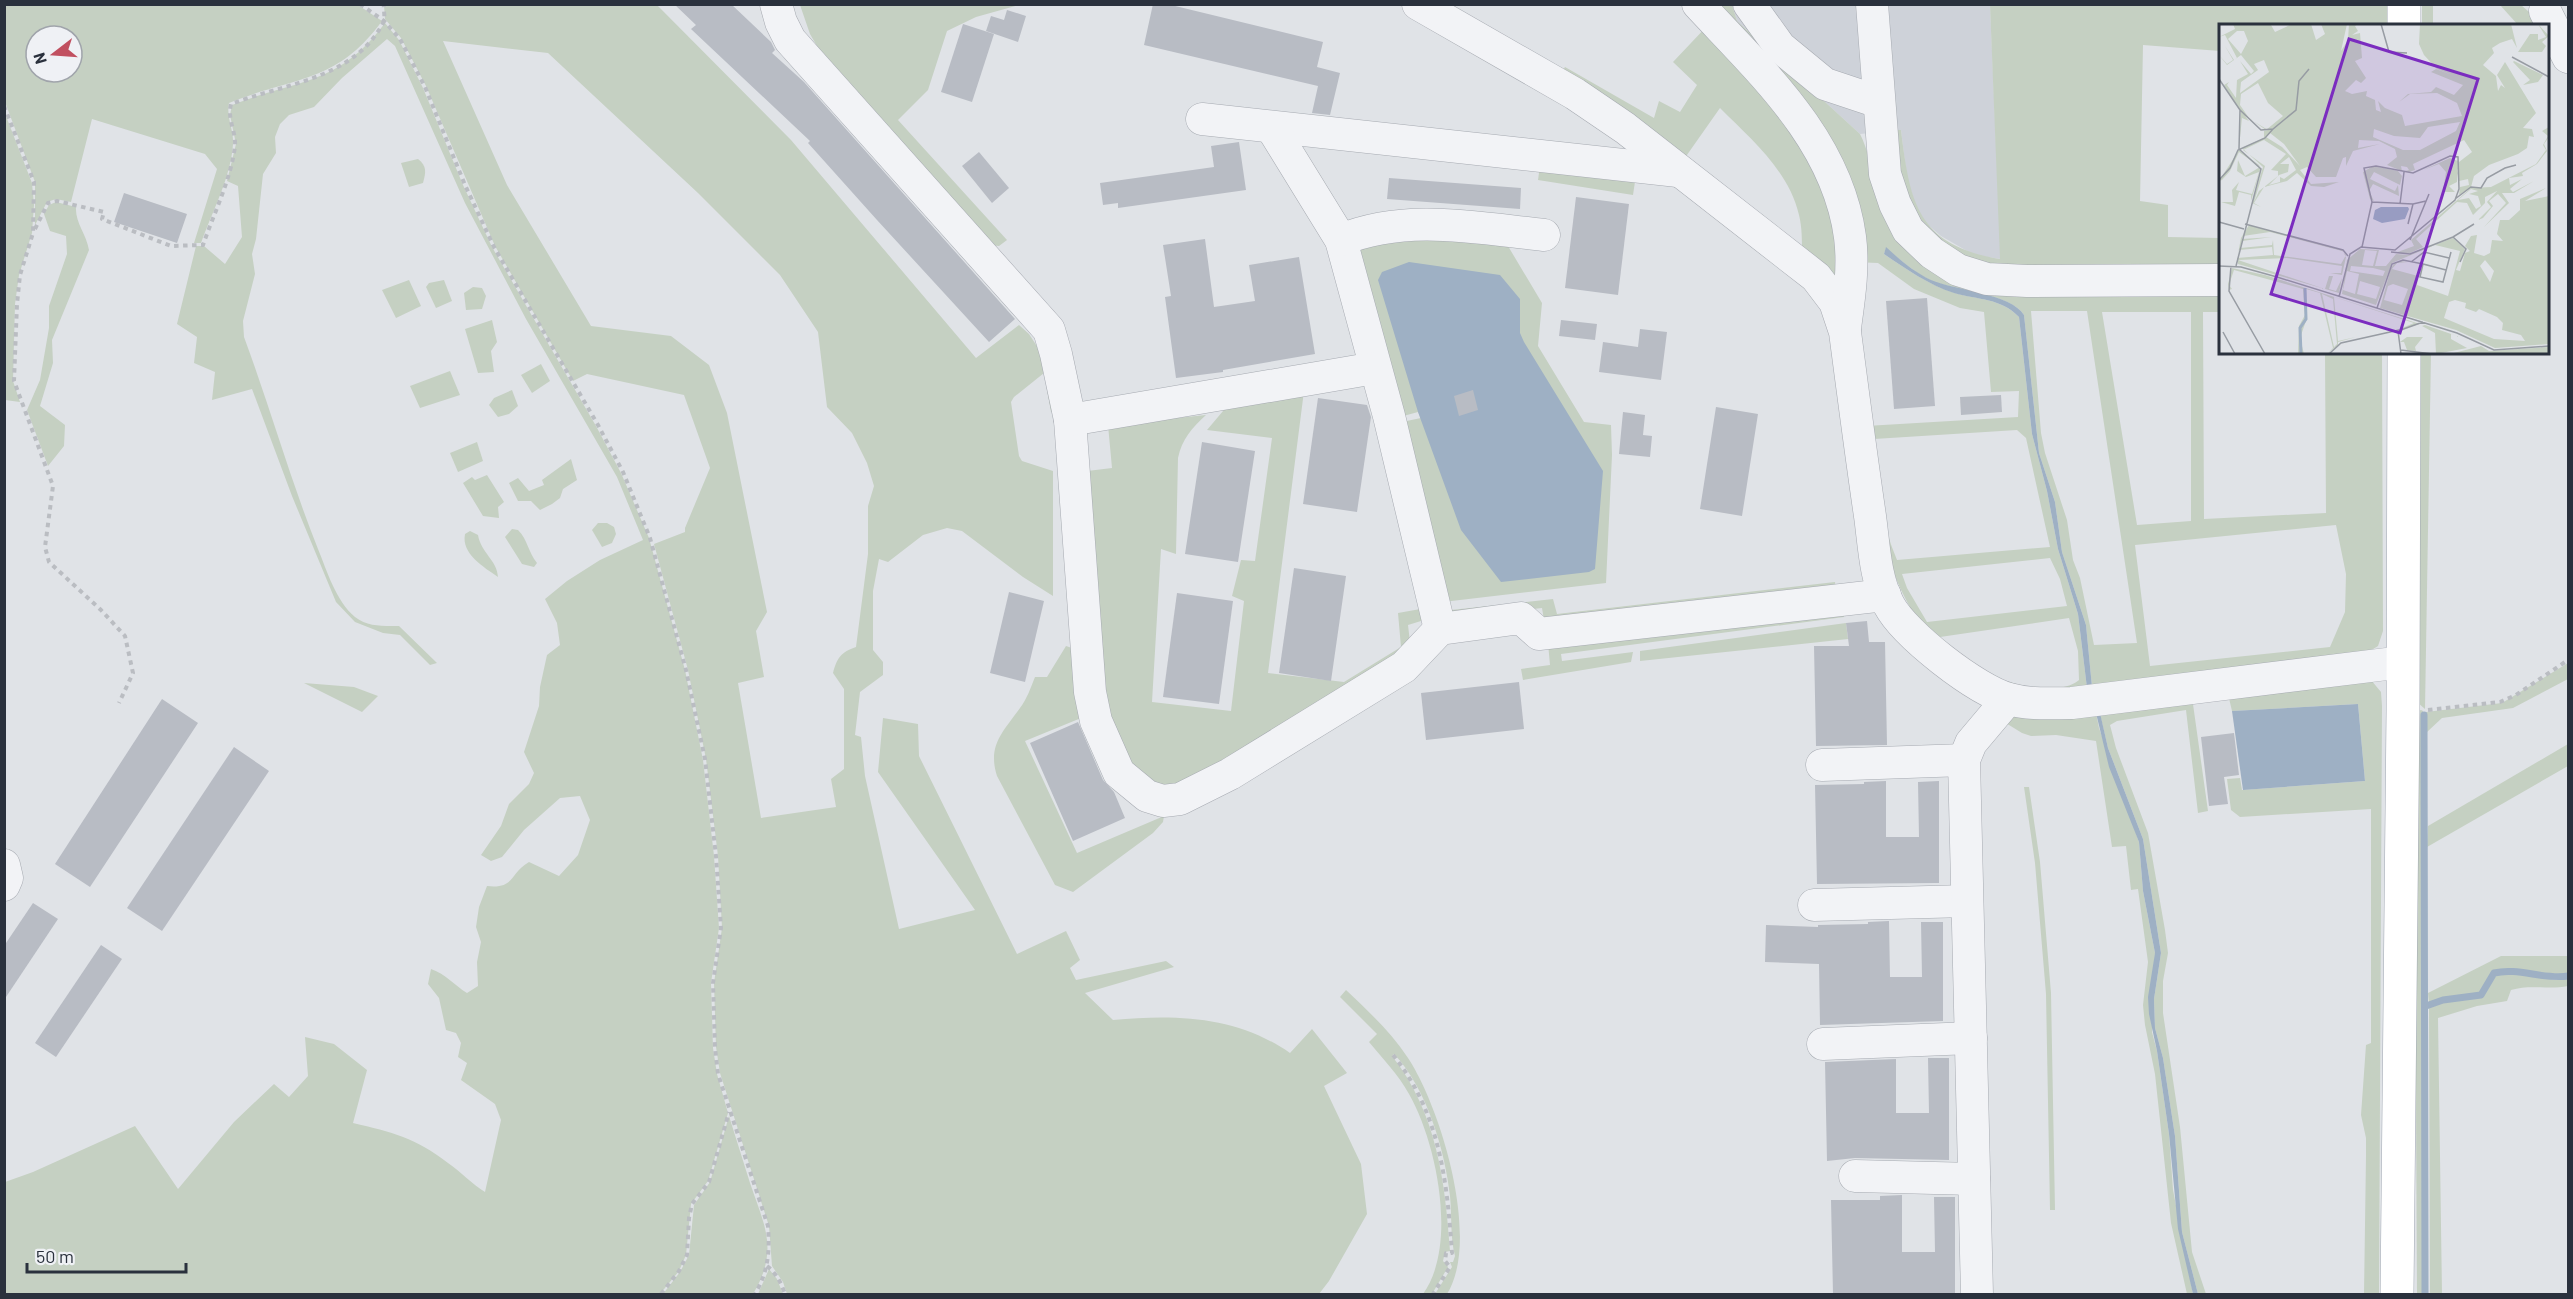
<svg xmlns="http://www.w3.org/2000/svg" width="2573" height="1299" viewBox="0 0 2573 1299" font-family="Barlow,sans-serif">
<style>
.built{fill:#ced2d9}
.green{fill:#c5d0c2;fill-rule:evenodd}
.water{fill:#9eb0c4}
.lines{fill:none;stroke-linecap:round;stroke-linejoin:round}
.stream{stroke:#9eb0c4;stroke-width:7}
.building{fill:#b8bcc4}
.minor-casing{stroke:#a6aab1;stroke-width:33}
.major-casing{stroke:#a0a7b2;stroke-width:34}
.path{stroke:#babdc2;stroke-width:4;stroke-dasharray:4.5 4.5;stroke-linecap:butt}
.minor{stroke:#f2f3f6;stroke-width:32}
.major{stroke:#fff;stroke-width:33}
.inset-river{fill:none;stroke:#9eb0c4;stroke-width:3}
.inset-road{fill:none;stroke:#979ca3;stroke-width:1.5}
.view{fill:#7b2cbf;fill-opacity:0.15;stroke:#7b2cbf;stroke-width:3}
.inset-edge{fill:none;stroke:#2a313d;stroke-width:3}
</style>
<rect width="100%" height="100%" fill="#e0e3e7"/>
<path class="built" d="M1732 5H1990L2001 259 1974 255 1941 236 1928 225 1918 211 1907 179 1901 130 1860 134 1737 21Z"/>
<g class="green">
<path d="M358 5 382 21C336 84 295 76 229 103 226 118 234 129 233 144 231 177 212 212 201 243H194L217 169 205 154 92 119 71 202 56 199 47 202 35 225V182L5 102V5ZM36 36H72V72H36Z"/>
<path d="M384 5H657L791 140 976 358 1019 325 1029 334 1053 371 1059 410 1051 412 1044 373 1014 397 1011 402 1019 456 1022 461 1053 471V596L1023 577 962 531 947 528 923 535 888 562 879 559 873 591V650L883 662V675L860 692 855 735 861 737 865 776 899 929 975 910 878 772 883 718 918 724 919 756 1017 954 1066 931 1080 960 1070 968 1076 980 1166 961 1174 967 1085 993 1113 1020C1176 1014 1237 1016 1290 1053L1312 1029 1347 1073 1324 1086 1361 1164 1367 1214 1329 1281 1319 1294H787L783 1282 772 1266 769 1226 720 1073 716 1047 714 983 722 928 718 856 706 759 688 670 654 544 685 532V528L710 468 684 395 587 374 573 381 495 246 426 86 401 38 385 19ZM443 41 548 53 698 193 780 275 818 332 827 407 852 433 867 463 874 486 868 506V554L856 647C841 652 837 658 833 673L844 689V769L831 779 836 807 761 818 738 683 764 677 756 631 767 612 727 413 709 365 671 336 591 326 507 185Z"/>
<path d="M800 5H1019L976 17 947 31 928 90 898 120 1007 240 999 246 989 245 821 53 810 34Z"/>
<path d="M1708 5H1732L1737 21 1860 134C1875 164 1871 194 1893 223 1912 246 1936 268 1965 278 2003 292 2048 287 2088 287 2132 287 2176 289 2220 289V312H2203L2204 519 2326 513 2325 353H2382L2383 631 2378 646 2357 659 2348 660 2146 684 2092 687 2086 625 2062 552 2055 502 2039 453 2024 315C2013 295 1955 290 1932 281 1915 273 1900 260 1886 248L1884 254C1906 269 1929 285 1955 293 1978 300 2001 298 2019 317L2032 434 2047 491 2058 549 2078 614 2087 688C2079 691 2070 696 2061 698 2040 701 2015 692 1995 684 1895 642 1871 523 1866 426L2018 417 2019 391 1991 392 1984 312 1960 308 1914 289 1878 263 1853 262C1853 250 1854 237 1852 225 1837 134 1768 70 1708 5ZM2031 311H2087L2137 643 2094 645 2080 578 2073 560 2067 520 2045 453 2041 433ZM2102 312H2191V521L2137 525ZM2017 430 2026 438 2050 547 1897 560C1881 521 1872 480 1874 439ZM2336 525 2346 574 2345 612 2330 647 2150 666 2135 545ZM2050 558 2060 579 2067 606 1927 622 1907 588 1902 574ZM2069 618 2078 651 2079 680C2053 701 1991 679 1967 663 1956 656 1948 647 1940 637Z"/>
<path d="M1990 5H2389V25L2220 26V51L2143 45 2140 201 2168 205V237L2220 238V271L2017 268 1968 261 1911 217 1888 130H1901C1910 204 1918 245 2000 259Z"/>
<rect x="2422" y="5" width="11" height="20"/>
<path d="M2500 5H2521L2544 25H2518Z"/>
<path d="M385 23 399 40 423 88 463 185 492 247 596 426 621 473 649 538 685 670 703 760 714 856 719 928 711 983 713 1048 717 1074 728 1113 708 1181 691 1204 686 1255 679 1271 660 1294H5V1182L33 1172 135 1126 178 1189 234 1122 274 1084 289 1097 308 1076 305 1037 334 1044 367 1070 353 1123C392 1132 416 1138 448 1163 461 1172 473 1185 485 1192L501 1120 495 1104 461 1080 467 1063 458 1057 461 1043 456 1033 446 1030 439 998 428 984 431 969C446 974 454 985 467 993L478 986 477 962 481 942 476 927 479 907 487 886C515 889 509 874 529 862L559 876 578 855 590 820 580 796 560 798 524 830 502 857 491 861 481 855 501 826 509 804 529 784 534 773 524 752 539 706 540 687 547 655 560 645 557 623 545 599 567 581 600 560 643 540 617 477 526 319 465 203 395 46 387 39 342 78 314 107 289 115 280 124 275 137 276 153 263 174 256 239 252 254 255 274 243 321 244 337C270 407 290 479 318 549 327 571 336 601 355 617 368 627 383 626 399 626L437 663 430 665 400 635 383 633 355 622 336 602 292 496 252 389 212 400 215 372 194 363 197 337 177 324 196 246H204L225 264 242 237 238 186 227 181 236 144 230 115 232 105C298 79 338 86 385 23Z"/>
<path d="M1708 25 1757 76 1833 202 1839 280 1802 252C1802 240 1802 227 1799 215 1789 171 1751 139 1720 108L1682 162 1561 73 1565 67 1654 118 1659 101 1680 112 1697 85 1673 62Z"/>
<path d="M4 111 32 183 34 205 32 233 19 275 15 304 13 381 20 402 5 400Z"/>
<path d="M418 159C427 166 426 172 423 183L409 187 401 163Z"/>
<path d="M1541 159 1636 175 1633 195 1538 180Z"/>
<path d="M56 202 76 207C75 223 86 233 89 250L52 340 53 363 40 406 65 425 64 446 48 466 27 410 40 380 49 328V306L67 254 66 236 50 231 44 214 49 205Z"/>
<path d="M1392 235 1502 236 1542 303 1538 346 1584 422 1611 425 1612 455 1606 583 1443 602 1397 423 1421 418 1418 412 1396 418 1355 253Z"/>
<path d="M409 280 421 306 396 318 382 290Z"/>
<path d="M444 280 452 301 436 308 426 287 429 283Z"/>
<path d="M473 287 482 288 486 296 482 309 466 310 464 293Z"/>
<path d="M492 320 497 342 491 351 494 372 478 373 465 329Z"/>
<path d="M2431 352 2425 709 2417 702 2419 353Z"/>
<path d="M541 364 550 381 532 393 521 375Z"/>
<path d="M450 371 460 395 420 408 410 386Z"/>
<path d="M512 390 518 406 509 414 498 417 489 405 494 398Z"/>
<path d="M1304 391 1268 673 1344 682 1401 647 1398 613 1426 608V616L1421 621 1408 625 1411 651 1186 791 1145 781 1111 743 1079 472 1112 468 1108 425 1206 415C1192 428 1182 439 1178 458L1176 554 1161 549 1152 702 1231 711 1244 601 1232 596 1241 560 1255 561 1272 438 1207 430 1234 398Z"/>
<path d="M477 442 483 461 458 472 450 453Z"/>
<path d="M571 459 577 480 563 489 560 498 552 504 540 510 531 501H518L509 483 518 478 529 491 544 485 542 480Z"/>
<path d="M487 475 504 502 498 507 499 518 483 516 463 483 472 477 475 480Z"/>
<path d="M598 523H607L614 527 616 534 612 543 602 547 592 530Z"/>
<path d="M512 529 518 530C528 540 528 552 537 563L534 567 522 564 505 537Z"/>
<path d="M470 531 478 535C481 553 497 560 498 577 484 567 461 554 465 534Z"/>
<path d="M1835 582 1836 590 1545 626 1542 608 1455 618 1451 610 1553 599 1557 614Z"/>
<path d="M1845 609 1844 617 1561 654 1562 661 1633 652 1631 662 1523 680 1521 669 1550 665 1548 643Z"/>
<path d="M1846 623 1848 639 1640 661V651Z"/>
<path d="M1066 646 1078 650 1086 716 1025 741 1077 853 1164 816 1163 822 1153 833 1073 892 1055 885 997 776C987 745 1004 731 1020 708 1027 699 1031 687 1035 677H1047Z"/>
<path d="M2568 663V679L2513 708 2442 718 2427 732 2426 712 2502 703Z"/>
<path d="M2371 680 2381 692 2382 706 2379 1294H2364L2366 1156V1138L2361 1115 2366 1045 2371 1043V809L2240 817 2231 810 2227 779 2240 778 2242 790 2365 781 2358 704 2232 711 2228 694Z"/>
<path d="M304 683 354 687 378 696 362 712Z"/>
<path d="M2192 697 2208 811 2198 813 2186 710 2117 721 2110 725 2116 748 2148 833 2165 930 2168 953 2163 981V1013L2180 1127 2192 1252 2206 1294H2198L2182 1232 2175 1136 2163 1058 2155 1028 2154 999 2161 953 2143 839 2108 748 2100 714 2096 713 2099 728 2139 842 2143 891 2155 953 2152 1032 2157 1051 2169 1134 2173 1190 2193 1294H2187L2171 1223 2155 1074 2145 1025 2143 1005 2148 962 2138 889 2131 890 2126 846 2112 847 2096 741 2056 735 2031 736 2022 733 1996 717Z"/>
<path d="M2421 710 2423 711V1294H2417L2415 912 2418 711Z"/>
<path d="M2568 744V766L2427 847 2428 826Z"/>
<path d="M2024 787H2029L2040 862 2051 993 2055 1210H2050L2046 994 2035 863Z"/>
<path d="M2501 956H2568V974C2543 979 2517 965 2492 972L2480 993 2443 999 2429 1004 2428 993Z"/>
<path d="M2505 972 2557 980 2568 978V986C2549 990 2530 984 2511 990L2507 1001 2477 1006 2438 1018 2442 1294H2430L2429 1008 2444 1002 2482 996 2495 975Z"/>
<path d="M1346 990C1368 1011 1391 1032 1408 1058 1441 1108 1481 1240 1447 1294H1435L1452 1267 1450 1262H1453L1455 1256C1450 1237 1452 1215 1450 1196 1445 1150 1426 1087 1394 1054L1392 1056C1437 1113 1445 1181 1450 1251L1445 1252 1443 1261 1448 1267 1432 1294H1423C1458 1246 1437 1143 1409 1094 1398 1074 1383 1059 1369 1042L1377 1034 1340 997Z"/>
<path d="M729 1116C736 1138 743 1161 750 1183 765 1227 779 1250 753 1294H663L680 1272 689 1255 694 1205 710 1182Z"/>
<path d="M769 1269 777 1279 783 1294H758Z"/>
</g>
<g class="water">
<path d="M1886 247C1900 260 1914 272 1931 280 1954 290 2012 294 2024 315L2039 453 2055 502 2062 552 2086 625 2092 687 2087 688 2078 614 2058 549 2047 491 2032 434 2019 317C2001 298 1978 300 1954 293 1929 285 1906 269 1884 254Z"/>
<path d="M1409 262 1500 275 1520 299V333L1524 342 1603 471 1595 569 1589 572 1501 582 1461 530 1418 412 1378 280 1382 272Z"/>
<path d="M2358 704 2365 781 2243 790 2232 711Z"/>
<path d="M2096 713H2100L2108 748 2143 839 2161 953 2154 999 2155 1028 2163 1058 2175 1136 2182 1232 2198 1294H2193L2178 1229 2169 1134 2157 1051 2149 1014 2148 997 2155 953 2143 891 2139 842 2109 767Z"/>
</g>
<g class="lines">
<g class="stream">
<path d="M2424 715 2425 1294"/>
<path d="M2426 1006 2443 1000 2481 995 2494 973C2518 967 2543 980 2568 976"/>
</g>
</g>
<g class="building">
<path d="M674 4H731L771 42 775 50 772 53 804 82 1015 319 989 342 877 220 808 143 810 141 691 29 696 25Z"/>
<path d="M1153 4H1167L1323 42 1317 67 1340 73 1330 115 1312 113 1318 86 1144 45Z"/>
<path d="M1007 10 1026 16 1018 42 986 31 991 16 1004 20Z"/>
<path d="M963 24 994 34 972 102 941 92Z"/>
<path d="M1239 142 1246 190 1118 208V203L1103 205 1100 183 1214 167 1211 146Z"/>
<path d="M979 152 1009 188 992 203 962 166Z"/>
<path d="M1389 178 1521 188 1520 209 1387 199Z"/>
<path d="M124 193 187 214 177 243 114 222Z"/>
<path d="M1576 197 1629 204 1618 295 1565 288Z"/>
<path d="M1205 239 1214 307 1255 301 1249 265 1299 257 1315 354 1223 370V372L1176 378 1165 297 1171 296 1163 245Z"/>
<path d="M1927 298 1935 406 1894 409 1886 301Z"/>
<path d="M1561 320 1597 324 1595 340 1559 336Z"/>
<path d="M1640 329 1667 332 1661 380 1599 372 1603 342 1638 347Z"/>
<path d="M1473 390 1478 410 1459 416 1454 396Z"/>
<path d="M2001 395 2002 412 1961 415 1960 397Z"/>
<path d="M1318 398 1367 405 1371 417 1357 512 1303 504Z"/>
<path d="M1716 407 1758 414 1742 516 1700 509Z"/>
<path d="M1623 412 1645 415 1643 435 1652 436 1650 457 1619 454Z"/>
<path d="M1202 442 1255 451 1238 562 1185 554Z"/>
<path d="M1294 568 1346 576 1331 681 1279 673Z"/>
<path d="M1009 592 1044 601 1025 682 990 673Z"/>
<path d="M1177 593 1233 601 1219 704 1163 697Z"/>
<path d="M1867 621 1869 642H1885L1887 745 1816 746 1814 646H1849L1846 623Z"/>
<path d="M1519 682 1524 729 1426 740 1421 693Z"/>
<path d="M162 699 198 723 90 887 55 864Z"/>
<path d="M1078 722 1103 780 1114 792 1125 818 1073 841 1030 743Z"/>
<path d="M2234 733 2239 775 2224 777 2228 804 2209 806 2201 737Z"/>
<path d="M234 747 269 771 162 931 127 908Z"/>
<path d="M1886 781V837H1919L1918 782 1939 781V883L1817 884 1815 785 1864 784V782Z"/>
<path d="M33 903 58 919 4 1000V946Z"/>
<path d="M1889 921 1890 977H1922L1921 922H1943V1021L1820 1025 1819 964 1765 962 1766 925 1818 927V925L1868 924V922Z"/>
<path d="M101 945 122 959 56 1057 35 1043Z"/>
<path d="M1928 1058H1949V1160L1855 1158 1827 1161 1825 1062 1896 1059V1113H1929Z"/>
<path d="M1902 1195V1252H1935L1934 1197H1955V1294H1833L1831 1200H1880V1196Z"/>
</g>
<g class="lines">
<defs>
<g id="minor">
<path d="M776 4 781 22 790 40 1049 330 1056 354 1070 420 1090 692 1096 721 1119 773 1147 796 1163 801 1180 799 1230 774 1404 667 1440 629 1521 618 1539 634 1885 595"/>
<path d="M1418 4 1575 94 1625 128 1816 277 1835 302 1845 332C1853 393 1861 455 1870 516 1874 545 1875 579 1889 605 1905 635 1976 690 2009 699 2030 705 2051 703 2072 703L2403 662"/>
<path d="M1698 4C1761 72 1837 140 1850 237 1854 267 1849 299 1845 328"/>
<path d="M1749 4 1780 47 1825 84 1879 102"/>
<path d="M1872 4 1885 174 1895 204 1908 230 1932 253 1958 270 1987 279 2027 281 2220 280"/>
<path d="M2545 11 2568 57"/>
<path d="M1202 119 1678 171"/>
<path d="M1272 128 1341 240 1389 416 1440 629"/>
<path d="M1341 240C1406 213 1477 228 1544 235"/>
<path d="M1070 420 1375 368"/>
<path d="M1822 765 1964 760"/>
<path d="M4 865 7 878 4 885"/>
<path d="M1814 905 1967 901"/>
<path d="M1823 1044 1971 1038"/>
<path d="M1855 1176 1974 1179"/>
<path d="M1977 1294 1964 760 1971 743 2008 699"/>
</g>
<g id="major">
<path d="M2404 4V26"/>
<path d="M2397 1294 2403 711 2404 352"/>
</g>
</defs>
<use href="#minor" class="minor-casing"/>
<use href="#major" class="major-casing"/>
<g class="path">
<path d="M360 4 384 21 400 39 425 87 465 185 494 247 598 425 623 472 650 538 686 670 705 759 716 856 721 928 713 983 715 1048 718 1074 768 1226C770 1252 768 1272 755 1294"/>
<path d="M4 106 34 182 33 233 20 275 17 304 14 381 53 486 45 547 49 562 101 610 125 636 133 673 119 703"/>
<path d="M35 229 48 203 57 201 104 212 102 219 171 246 203 245C214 213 231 179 235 146 236 131 227 119 231 104 283 84 354 79 383 23 386 18 383 10 384 4"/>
<path d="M2428 710 2500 702 2516 695 2568 660"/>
<path d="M1393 1055C1440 1113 1447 1181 1452 1253H1446L1445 1261 1450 1267 1433 1294"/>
<path d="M767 1266C777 1274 781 1283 785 1294"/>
<path d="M661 1294 679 1271 687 1255 689 1218 692 1204 709 1182 729 1112"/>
</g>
<use href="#minor" class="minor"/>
<use href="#major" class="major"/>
</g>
<g transform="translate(2219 24)">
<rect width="330" height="330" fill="#e0e3e7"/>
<path d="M14 0 52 1 56 8 73 0H92L97 16 106 10 102 0H128L122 27 129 16 130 0H139L136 2 139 7 133 11 141 9 143 34 136 37 147 54 142 59 137 56 126 67 133 70 148 67 147 72 156 76 157 86 162 88 159 77 166 84 183 91 186 102 243 92 238 79 218 69 191 70 180 78 189 70 212 68 217 63 235 71 244 61 212 48 217 45 236 52 218 45 205 31 200 20 201 0H292L298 24 293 15 281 19 273 24 275 29 264 41 277 52 279 67 282 61 286 64 278 51 286 38 317 89 304 104 313 105 315 113 310 112 308 124 299 130 270 141 255 152 252 163 240 171 241 163 250 161 249 155 240 157 238 147 240 138 253 128 245 116 194 140 196 146 190 148 186 147 190 146 188 143 182 142 183 147 168 141 178 133 176 125 160 117 140 116 139 124 161 120 134 127 127 142V133L124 134 117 153H97L88 143 81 146 92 160 120 158 105 163 92 162 78 149 68 157 45 163 35 179 42 183 33 179 44 143 23 124 47 113 63 123 81 142 65 120 51 109 45 114V107L49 106 26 92 30 97 23 94 20 123 22 88 5 61 10 58 8 61 17 74 18 56 29 50 21 37 32 50 35 47 22 31 8 41 0 31 8 40 14 36 6 22 15 36 18 34 6 11 0 13 16 5ZM18 7H25L29 17 22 30 9 15ZM45 36 50 48 21 69 22 58 39 46 35 40ZM39 59 49 79 64 92 47 106 30 94 21 81 22 70ZM241 98 237 107 201 126H184L154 113 155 105 175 112 201 114 209 103ZM45 116 67 130 52 146 59 147V152L40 167 35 178 46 142 24 126ZM70 133 77 146 65 155 61 153V158L50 161 60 151 69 148 70 140H61ZM319 0 330 12 323 18 327 22 323 28H299L311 10H319V16L327 13ZM294 38 295 37 324 51 319 58 304 61 311 56ZM330 103V113L325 120 328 127 318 140 303 149 304 152 290 154 291 161 303 155 291 165 294 168 315 157 295 169H283L290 179 265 203 287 179 279 170 270 177 274 182 264 194 259 196 272 183 268 178 278 167 266 173V179L254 191 248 179 238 178 197 215 204 223 189 230 176 229 195 222 192 216 252 164 272 163 317 140 327 126 324 121 329 112 323 107ZM252 165 259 167 250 170 259 172 262 182 257 185 250 174 239 176ZM20 126 40 141 41 143V146L32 177V171L20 168 16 182 2 178H14L13 166 20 158 17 166 33 170 40 148 27 153 18 147 19 136 26 152 41 143 20 128 11 147 3 156 0 157ZM231 134 239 137 238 158 230 162 236 168H224L227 148 220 140 204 146ZM154 142 179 147 183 152 181 161 155 148 151 155 176 167 179 161 180 172 154 160 150 167 155 177 151 175 144 148ZM327 164 306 177 330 172V320L276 324 237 306 161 284 172 244 175 240 181 237 189 238 178 239 173 245 199 252 198 261 229 272 241 227 216 221 173 239 157 281 123 270 128 236 141 225 160 226 156 242H167L177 230 189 231 234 214 246 225 237 246 241 247 246 229 251 227 246 222 252 212 258 211 255 229 265 232 271 229 273 216 284 217 278 210 281 196H290L301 186V175ZM146 226 158 227 154 242 143 241ZM266 236 275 247 271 258 261 242ZM132 242 154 244 166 247 164 252 131 247ZM128 247 140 250 136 270 124 266ZM141 257 161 263 157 275 138 270ZM174 260 189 265 183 281 165 276 169 262ZM236 276 247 279 246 284 257 288 260 285 278 293 284 299 283 306 302 311 306 317 275 315 225 294 230 278ZM30 201 123 226 127 233 123 251 111 249H122L123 242 68 234 19 236 106 265 110 252H114L110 265 117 267 123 254 120 269 19 240 18 235 22 214ZM51 208 123 227 127 231 122 240 55 231 54 216 53 221 21 224 23 217 53 213 23 215 24 212ZM53 223 54 231 18 234 20 226ZM13 244 46 251 201 300 176 307 195 299 115 273 119 317 137 313 119 318V321L108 330 114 324 101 269 87 265 88 294 81 314 85 330H79L80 302 86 291 84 265 15 246 10 261 13 265 10 266 9 260ZM103 270 114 275 118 320 115 323ZM206 301 241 313 232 310V315L248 324 217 330 216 309 203 302ZM188 313H204L196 323 197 327 188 326 185 318H181ZM262 322 270 327 330 323V330H231Z" fill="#c5d0c2" fill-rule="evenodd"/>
<path d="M162 183H189L190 185 186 195 163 199 154 195 156 186Z" fill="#9eb0c4"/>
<path class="inset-river" d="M82 330 81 304 87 295 86 264"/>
<path class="inset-road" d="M162 0 170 28 188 29M293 33 330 53M0 55 21 86 20 125M21 86 42 106 54 105 77 86 80 57 90 45M0 156 11 144 19 126 46 114 54 105M236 175 252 163 262 164 268 154 286 144 297 141M153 178 194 180 207 177M181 180 185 148M0 198 25 205M26 200 124 226 129 232M189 200 194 180M234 213 247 225 241 238M191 216 210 170M172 228 191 230 234 213 255 200M192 238 205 228 230 234M0 242 22 243 58 253 238 309 275 326 330 322M12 242 10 267 46 330M17 242 42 145 20 125M227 246 204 240 201 253 224 258 232 228M120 273 131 230 142 223 176 226 236 176 240 165 239 133 231 132 194 149 157 142 145 144 153 178 143 223M158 284 173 240 184 236 204 240M4 308 16 330M182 326 213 330M110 330 122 319 180 306M182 330 179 307 204 298"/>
<path class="view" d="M130 15 259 55 181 309 52 270Z"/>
<rect width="330" height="330" class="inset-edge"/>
</g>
<rect width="2573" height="1299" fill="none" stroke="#2a313d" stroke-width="12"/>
<g transform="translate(54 54) rotate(253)"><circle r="28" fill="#eff1f5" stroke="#a0a4ab" stroke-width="1.5"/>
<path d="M0-4.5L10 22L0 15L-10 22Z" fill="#c15060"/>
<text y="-9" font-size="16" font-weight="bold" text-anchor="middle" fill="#2a313d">N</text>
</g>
<path d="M27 1263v9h159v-9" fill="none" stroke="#2a313d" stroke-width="3"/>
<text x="36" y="1263" font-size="18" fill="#2a313d" stroke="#eff1f5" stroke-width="4.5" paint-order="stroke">50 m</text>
</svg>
